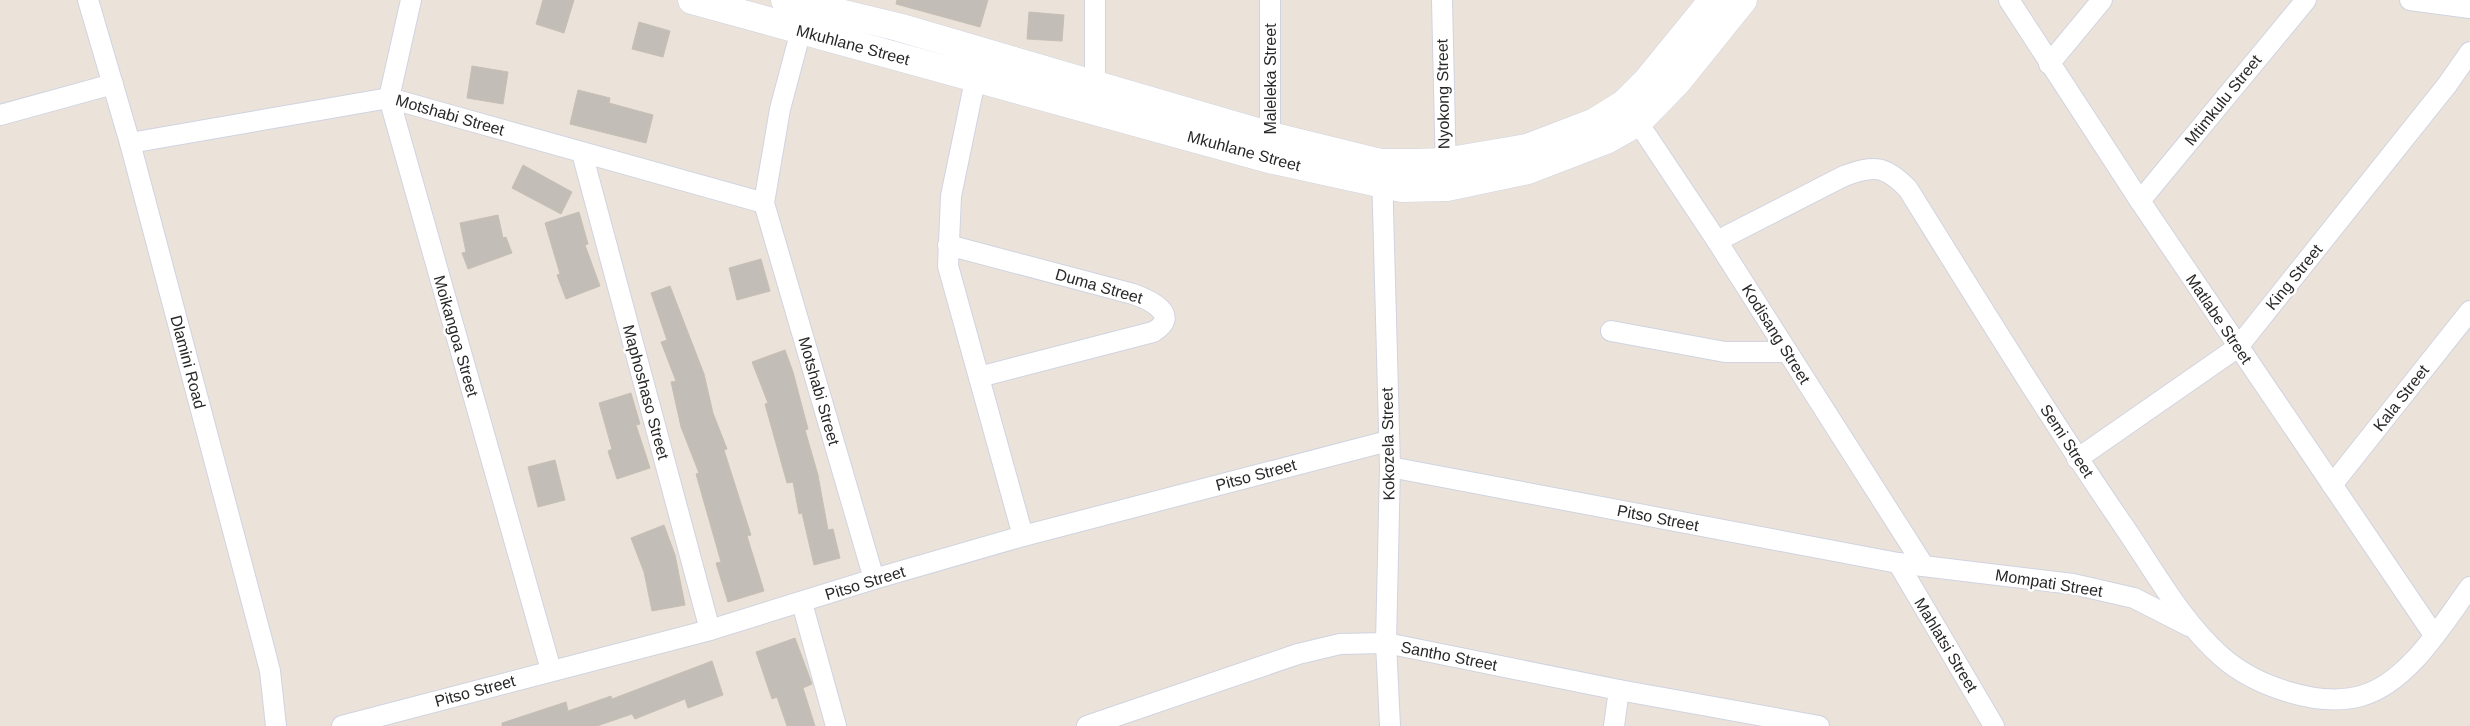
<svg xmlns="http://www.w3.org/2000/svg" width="2470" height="726" viewBox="0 0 2470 726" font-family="Arial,sans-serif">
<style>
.building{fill:#c3bdb7;stroke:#c6bfb4}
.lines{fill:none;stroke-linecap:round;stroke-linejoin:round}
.street-casing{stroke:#d0d3e1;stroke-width:22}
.secondary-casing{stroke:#d0d3e1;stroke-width:29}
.street{stroke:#fff;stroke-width:20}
.secondary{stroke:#fff;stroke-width:28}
.labels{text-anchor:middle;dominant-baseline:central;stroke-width:5;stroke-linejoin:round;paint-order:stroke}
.street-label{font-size:16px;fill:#282828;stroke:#fff}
</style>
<rect width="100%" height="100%" fill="#ebe3da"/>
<g class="building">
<path d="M543 0H574L564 33 536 24Z"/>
<path d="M897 0H988L980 27 896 4Z"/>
<path d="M1029 12 1064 15 1062 41 1027 39Z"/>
<path d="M639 22 670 31 663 57 632 49Z"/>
<path d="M472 66 508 72 503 104 467 98Z"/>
<path d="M578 90 610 98 609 103 653 115 646 143 570 124Z"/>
<path d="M523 165 572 192 561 214 512 188Z"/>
<path d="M579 212 588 244 585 245 600 286 566 299 557 275 560 274 545 223Z"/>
<path d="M498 215 503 238 506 237 512 253 468 269 462 253 466 252 460 223Z"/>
<path d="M761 259 770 291 737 300 729 268Z"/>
<path d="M670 286 704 374 713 413 727 449 724 450 751 535 747 536 764 591 728 602 716 563 721 562 696 474 699 473 681 427 671 382 676 381 661 342 667 340 651 293Z"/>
<path d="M785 350 793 372 808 429 805 430 818 475 828 530 833 529 840 558 814 565 802 513 799 514 793 482 787 483 765 404 768 403 752 362Z"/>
<path d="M631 393 640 424 636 425 650 468 617 479 608 451 612 449 599 403Z"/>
<path d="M555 460 565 500 538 507 528 467Z"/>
<path d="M664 525 675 555 685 605 652 611 644 572 631 538Z"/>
<path d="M795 638 812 684 803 688 815 726H787L777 697 772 699 756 652Z"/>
<path d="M712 661 723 695 688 708 685 699 635 719 632 714 597 726H502V723L566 702 568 711 611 696 612 699Z"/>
</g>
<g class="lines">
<defs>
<g id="street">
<path d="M88 0 130 143 262 640 270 671 276 726"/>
<path d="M411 0 389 98 551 670"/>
<path d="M1442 0 1446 175"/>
<path d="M2009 0 2140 201 2434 635"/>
<path d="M2410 0 2470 8"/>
<path d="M804 19 780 109 764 203 874 579"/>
<path d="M2049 64 2102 0"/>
<path d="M978 66 951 196 948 266 1023 536"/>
<path d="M1095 97V0"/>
<path d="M1631 112 1717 241 1924 566"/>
<path d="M0 115 113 84"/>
<path d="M130 143 389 98 764 203"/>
<path d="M1270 148V0"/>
<path d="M582 153 710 630"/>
<path d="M1382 171 1390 467 1386 643 1390 726"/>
<path d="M2140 201 2306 0"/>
<path d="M1717 241 1844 176C1874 165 1885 165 1908 189 1979 303 2049 417 2125 528 2155 572 2182 622 2222 657 2254 685 2317 708 2361 696 2408 683 2442 625 2470 587"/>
<path d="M948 245 1133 294C1150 300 1182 315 1153 332L979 377"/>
<path d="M1611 331 1725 352H1787"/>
<path d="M2077 459 2238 347 2447 85 2470 52"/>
<path d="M1390 467 1898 563 2073 584 2134 598 2189 626"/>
<path d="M2332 485 2470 311"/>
<path d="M1898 563 1994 726"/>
<path d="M802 603 836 726"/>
<path d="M342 726 710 630 874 579 1023 536 1388 441"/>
<path d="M1087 726 1298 654 1340 644 1386 643 1619 690 1819 726"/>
<path d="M1614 726 1619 690"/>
</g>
<g id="secondary">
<path d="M692 0 1269 159 1402 188 1447 187 1528 170 1606 140 1638 122 1677 82 1743 0"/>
<path d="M785 0 898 27 1271 136 1381 163H1415L1444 162 1527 148 1595 122 1624 104 1646 82 1713 0"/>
</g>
</defs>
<use href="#street" class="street-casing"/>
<use href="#secondary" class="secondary-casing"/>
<use href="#street" class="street"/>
<use href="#secondary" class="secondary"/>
</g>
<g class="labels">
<g class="street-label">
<text transform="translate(853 45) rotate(15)">Mkuhlane Street</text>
<text transform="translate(1270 79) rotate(-90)">Maleleka Street</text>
<text transform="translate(1443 94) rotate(-91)">Nyokong Street</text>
<text transform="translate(2223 100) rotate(-51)">Mtimkulu Street</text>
<text transform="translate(450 115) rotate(16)">Motshabi Street</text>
<text transform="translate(1244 151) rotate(15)">Mkuhlane Street</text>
<text transform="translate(2294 277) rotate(-51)">King Street</text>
<text transform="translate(1099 286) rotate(16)">Duma Street</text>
<text transform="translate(2219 319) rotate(56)">Matlabe Street</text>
<text transform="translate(1776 334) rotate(58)">Kodisang Street</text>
<text transform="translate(456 336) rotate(74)">Moikangoa Street</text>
<text transform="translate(188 362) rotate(75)">Dlamini Road</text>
<text transform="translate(819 391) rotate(74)">Motshabi Street</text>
<text transform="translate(646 392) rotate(75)">Maphoshaso Street</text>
<text transform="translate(2401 398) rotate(-52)">Kala Street</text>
<text transform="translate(2067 441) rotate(57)">Semi Street</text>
<text transform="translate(1388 444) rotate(-91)">Kokozela Street</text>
<text transform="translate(1256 475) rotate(-15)">Pitso Street</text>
<text transform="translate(1658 518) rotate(11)">Pitso Street</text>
<text transform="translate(865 583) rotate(-17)">Pitso Street</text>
<text transform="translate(2049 583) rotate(9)">Mompati Street</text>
<text transform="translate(1946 645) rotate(59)">Mahlatsi Street</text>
<text transform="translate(1449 656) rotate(11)">Santho Street</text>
<text transform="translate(475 691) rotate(-15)">Pitso Street</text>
</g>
</g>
</svg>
